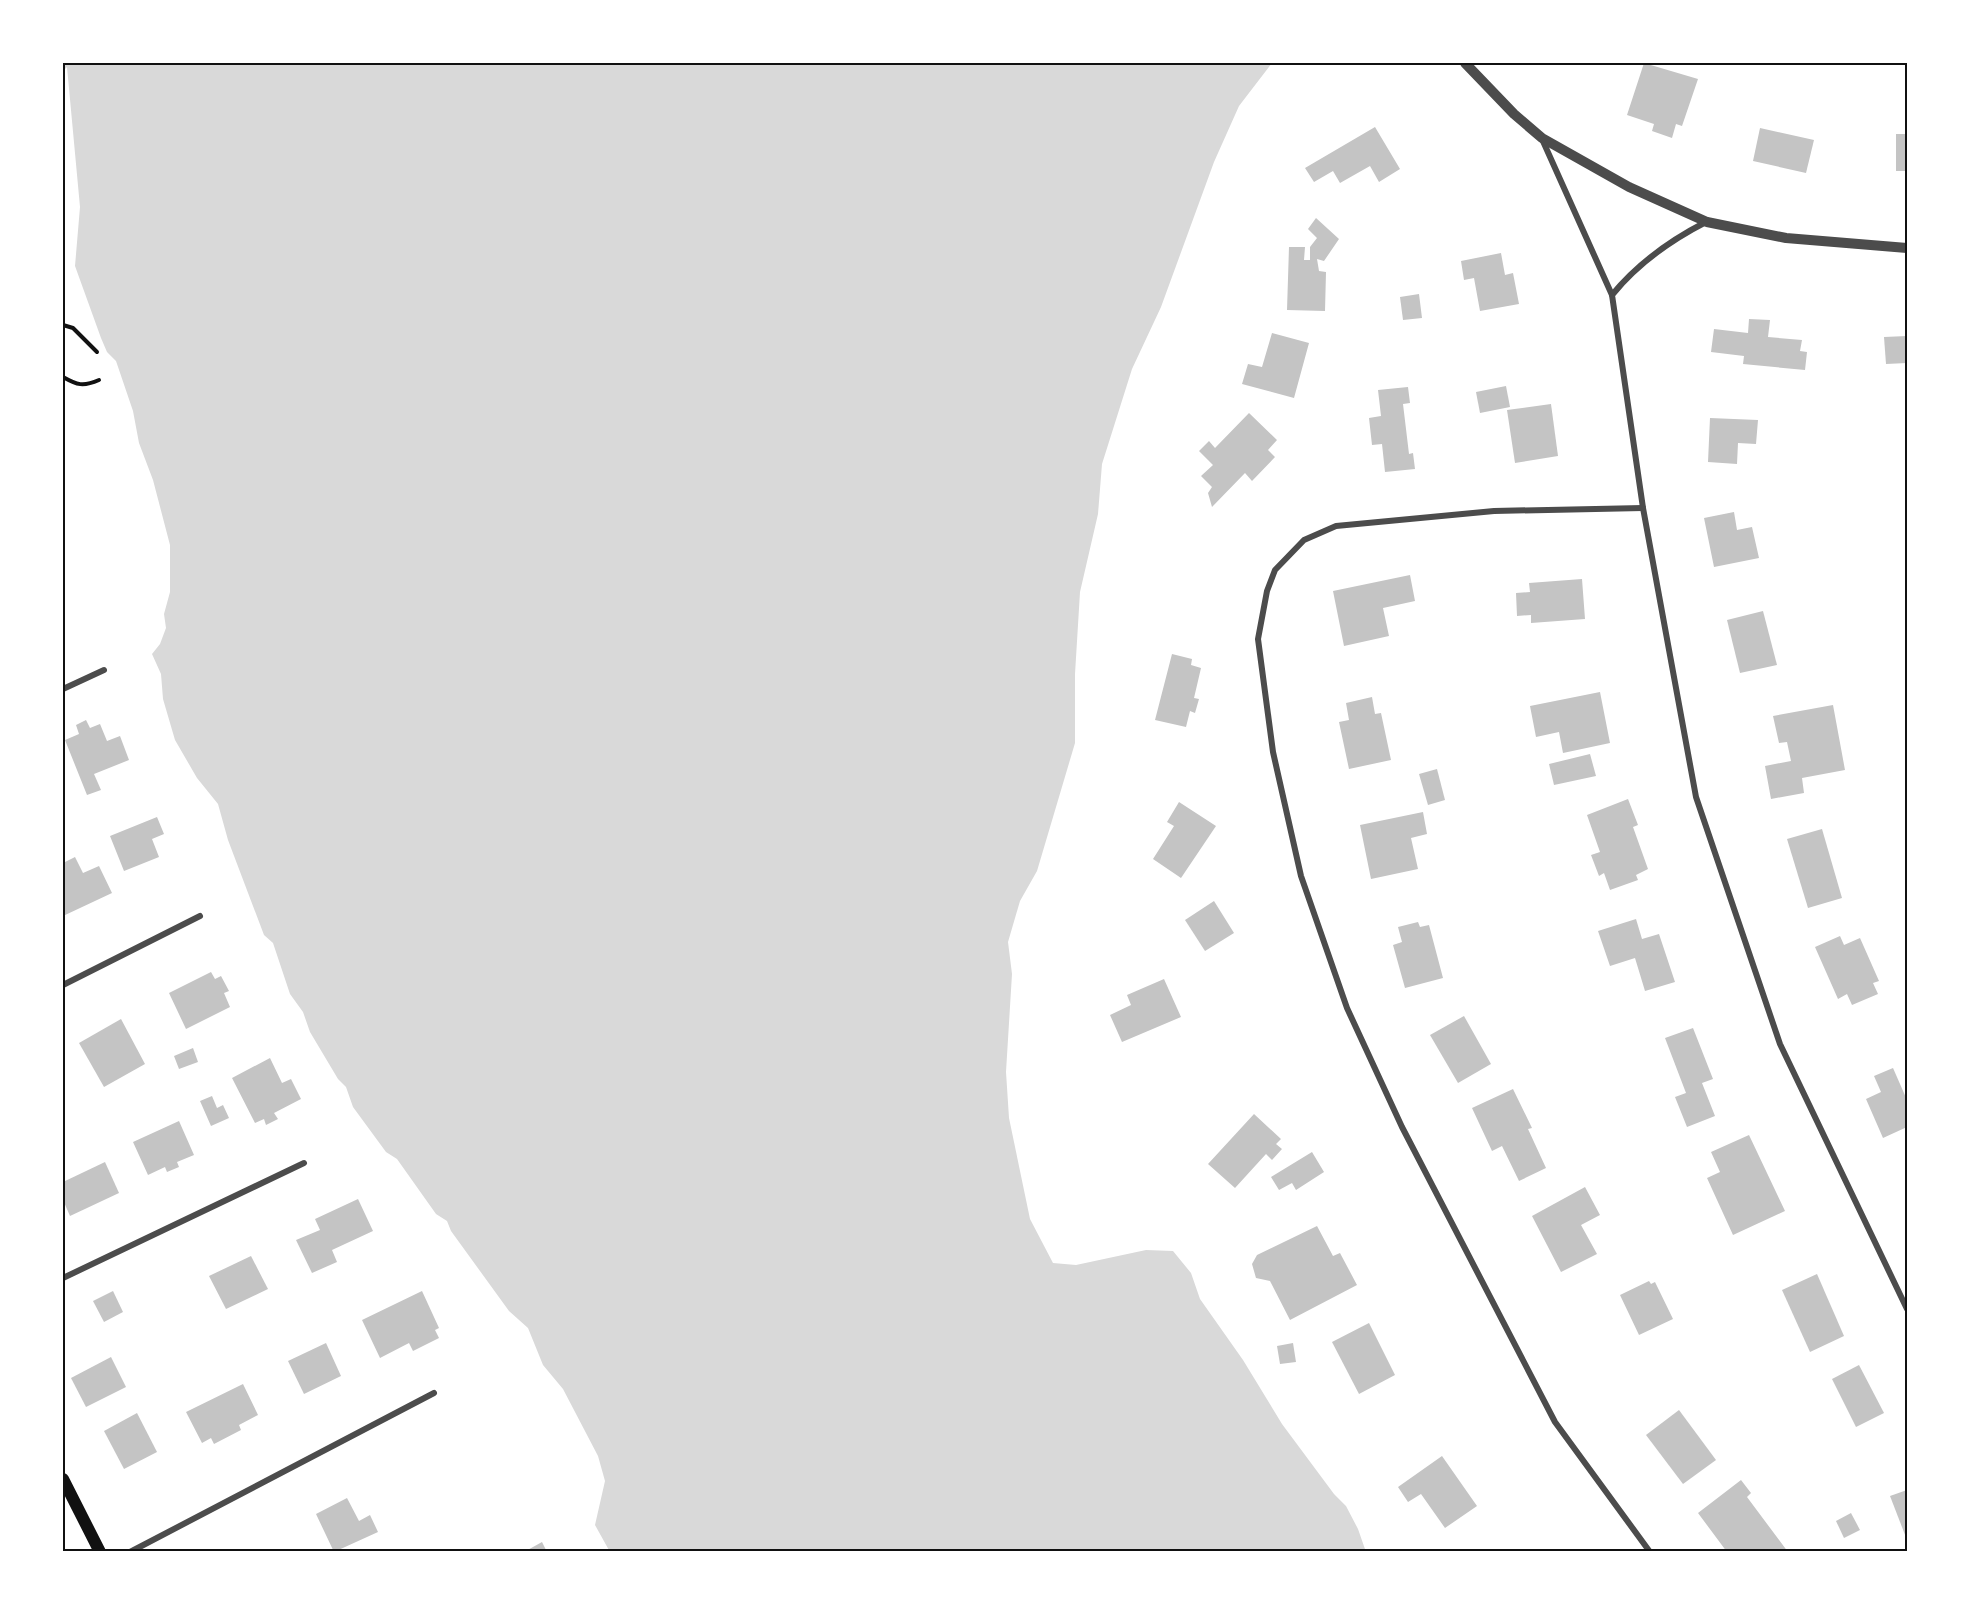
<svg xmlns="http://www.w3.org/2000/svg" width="1970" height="1615" viewBox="0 0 1970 1615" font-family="Poppins,sans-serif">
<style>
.water{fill:#d9d9d9}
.building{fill:#c4c4c4}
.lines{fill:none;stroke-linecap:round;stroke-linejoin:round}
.path{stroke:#111;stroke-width:4}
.minor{stroke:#4c4c4c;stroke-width:6}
.tertiary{stroke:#4c4c4c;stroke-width:10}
.secondary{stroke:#111;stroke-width:12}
.neatline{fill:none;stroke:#111;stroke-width:2}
</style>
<rect width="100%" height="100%" fill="#fff"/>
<path class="water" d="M63 63H1272L1239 106 1214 162 1161 307 1132 369 1102 464 1098 514 1080 592 1075 674V743L1037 871 1020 901 1008 942 1012 974 1006 1072 1009 1118 1030 1219 1053 1263 1076 1265 1146 1250 1173 1251 1191 1273 1200 1299 1243 1360 1282 1424 1334 1494 1346 1506 1358 1529 1366 1552H610L595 1525 605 1481 598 1456 563 1389 543 1365 528 1328 509 1311 451 1231 447 1221 436 1214 397 1159 386 1152 353 1107 346 1087 338 1079 310 1032 303 1012 290 994 273 943 264 935 228 840 218 804 197 778 175 740 163 699 161 674 152 654 160 644 166 628 164 614 170 592V545L153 480 139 443 133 411 116 361 107 352 101 338 75 266 80 207 67 67 63 71Z"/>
<g class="building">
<path d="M1644 63 1698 79 1682 126 1676 124 1672 138 1652 131 1654 124 1627 115Z"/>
<path d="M1375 127 1400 169 1379 182 1370 166 1340 183 1333 171 1314 182 1305 168Z"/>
<path d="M1760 128 1814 140 1806 173 1753 161Z"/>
<rect x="1896" y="134" width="11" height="37"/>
<path d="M1316 218 1339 239 1324 261 1317 259 1319 271 1326 272 1325 311 1287 310 1289 247H1305L1304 260H1310V247L1317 238 1308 229Z"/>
<path d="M1501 253 1505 275 1513 273 1519 304 1480 311 1474 278 1464 280 1461 261Z"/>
<path d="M1419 294 1422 318 1403 320 1400 297Z"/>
<path d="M1749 319 1770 320 1768 337 1802 340 1800 351 1807 352 1805 370 1743 364 1744 356 1711 352 1714 329 1748 333Z"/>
<path d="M1272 333 1309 343 1294 398 1242 384 1248 364 1262 367Z"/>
<path d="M1907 336V363L1886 364 1884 337Z"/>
<path d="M1506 386 1510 407 1480 413 1476 392Z"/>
<path d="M1408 387 1410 403 1403 404 1409 454 1413 453 1415 469 1385 472 1382 444 1372 445 1369 418 1381 416 1378 390Z"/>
<path d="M1551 404 1558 456 1515 463 1507 410Z"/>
<path d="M1249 413 1277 440 1268 450 1275 457 1252 481 1245 473 1212 507 1208 493 1212 487 1201 476 1213 465 1199 451 1209 441 1215 448Z"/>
<path d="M1710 418 1758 420 1756 444 1738 443 1737 464 1708 462Z"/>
<path d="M1734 512 1737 530 1752 527 1759 558 1714 567 1704 518Z"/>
<path d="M1410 575 1415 601 1383 608 1389 636 1344 646 1333 591Z"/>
<path d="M1582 579 1585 619 1531 623V615L1517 616 1516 593 1530 592 1529 583Z"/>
<path d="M1763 611 1777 665 1740 673 1727 620Z"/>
<path d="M1172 654 1192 659 1191 665 1201 668 1194 698 1199 699 1195 713 1190 711 1186 727 1155 720Z"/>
<path d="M1600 692 1610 743 1563 753 1559 732 1536 737 1530 706Z"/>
<path d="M1372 697 1375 714 1381 713 1391 760 1349 769 1339 722 1349 720 1346 703Z"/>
<path d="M1833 705 1845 770 1802 778 1804 793 1771 799 1765 766 1791 761 1787 742 1779 743 1773 716Z"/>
<path d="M86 720 90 728 100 724 107 741 120 736 129 760 94 774 101 790 87 795 65 740 79 734 76 725Z"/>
<path d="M1590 754 1596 776 1554 785 1549 764Z"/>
<path d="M1437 769 1445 800 1428 805 1419 774Z"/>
<path d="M1628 799 1638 825 1633 827 1648 869 1636 875 1638 880 1610 890 1604 873 1599 876 1591 855 1600 852 1587 815Z"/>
<path d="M1179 802 1216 826 1181 878 1153 859 1174 826 1167 822Z"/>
<path d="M1423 812 1427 834 1411 838 1418 869 1371 879 1360 825Z"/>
<path d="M157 817 164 834 152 839 159 857 124 871 110 836Z"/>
<path d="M1822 829 1842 898 1808 908 1787 839Z"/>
<path d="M75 857 83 873 99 866 112 893 63 916V863Z"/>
<path d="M1214 901 1234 933 1205 951 1185 920Z"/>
<path d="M1636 919 1642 939 1659 934 1675 982 1645 991 1635 958 1610 966 1598 931Z"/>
<path d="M1418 922 1420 927 1429 925 1443 978 1405 988 1393 945 1402 942 1398 927Z"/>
<path d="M1840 936 1844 945 1860 938 1879 981 1873 983 1878 994 1852 1005 1847 994 1838 999 1815 947Z"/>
<path d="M211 972 215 979 221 976 229 991 224 993 230 1007 186 1029 169 993Z"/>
<path d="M1164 979 1181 1017 1122 1042 1110 1015 1131 1005 1127 995Z"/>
<path d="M1464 1016 1491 1064 1458 1083 1430 1035Z"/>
<path d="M121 1019 145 1064 104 1087 79 1043Z"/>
<path d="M1693 1028 1713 1079 1702 1083 1715 1116 1687 1127 1675 1097 1686 1093 1665 1038Z"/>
<path d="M193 1048 198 1062 179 1069 174 1056Z"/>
<path d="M270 1058 282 1083 291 1079 301 1099 274 1113 278 1119 266 1125 264 1119 255 1123 232 1078Z"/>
<path d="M1893 1068 1907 1100V1127L1883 1138 1866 1099 1881 1092 1874 1076Z"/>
<path d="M1513 1089 1532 1128 1528 1129 1546 1168 1519 1181 1502 1146 1492 1151 1472 1108Z"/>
<path d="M212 1096 217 1108 223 1105 229 1118 211 1126 200 1101Z"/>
<path d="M1254 1114 1281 1139 1276 1144 1282 1149 1272 1160 1266 1154 1235 1188 1208 1164Z"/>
<path d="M179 1121 194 1155 177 1162 179 1167 167 1172 165 1167 148 1175 133 1142Z"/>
<path d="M1749 1135 1785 1211 1733 1235 1707 1178 1720 1172 1711 1152Z"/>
<path d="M1312 1152 1324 1172 1296 1190 1292 1183 1279 1190 1271 1177Z"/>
<path d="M105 1162 119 1193 70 1216 63 1200V1182Z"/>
<path d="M1585 1187 1600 1215 1581 1225 1597 1254 1561 1272 1532 1216Z"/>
<path d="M358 1199 373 1231 332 1250 337 1262 312 1273 296 1240 320 1230 315 1219Z"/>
<path d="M1317 1226 1333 1256 1340 1253 1357 1285 1290 1320 1270 1281 1256 1278 1252 1264 1257 1255Z"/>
<path d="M251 1256 268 1289 226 1309 209 1276Z"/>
<path d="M1817 1274 1844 1336 1810 1352 1782 1290Z"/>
<path d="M1649 1281 1651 1284 1655 1282 1673 1319 1639 1335 1620 1295Z"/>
<path d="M113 1291 123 1312 104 1322 93 1301Z"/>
<path d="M422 1291 439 1328 435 1330 439 1338 413 1351 409 1343 380 1358 362 1320Z"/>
<path d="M1369 1323 1395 1375 1359 1394 1332 1342Z"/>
<path d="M326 1343 341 1376 304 1394 288 1361Z"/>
<path d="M1293 1343 1296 1362 1280 1364 1277 1346Z"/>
<path d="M111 1357 126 1387 86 1407 71 1378Z"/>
<path d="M1859 1365 1884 1413 1856 1427 1832 1379Z"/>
<path d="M243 1384 258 1415 239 1425 241 1430 214 1444 211 1438 202 1443 186 1412Z"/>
<path d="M1679 1410 1716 1460 1683 1484 1646 1435Z"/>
<path d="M137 1413 157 1452 124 1469 104 1431Z"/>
<path d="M1442 1456 1477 1506 1445 1528 1421 1494 1408 1502 1398 1487Z"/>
<path d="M1741 1480 1751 1493 1747 1497 1788 1552H1727L1698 1513Z"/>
<path d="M1907 1490V1540L1890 1496Z"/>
<path d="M347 1498 359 1521 370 1515 378 1532 334 1552 316 1514Z"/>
<path d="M1851 1513 1860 1530 1844 1538 1836 1521Z"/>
<path d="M542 1542 547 1552H524Z"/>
</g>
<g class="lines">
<g class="path">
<path d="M63 325 73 328 97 352"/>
<path d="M63 377C77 385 83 387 99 380"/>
</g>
<g class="minor">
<path d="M1542 139 1612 295"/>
<path d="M1706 222C1669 241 1638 263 1612 295L1643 508 1696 797 1780 1044 1907 1309"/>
<path d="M1643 508 1494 511 1336 526 1304 540 1275 570 1267 591 1258 639 1273 752 1301 876 1347 1008 1402 1127 1555 1422 1650 1552"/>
<path d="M63 689 104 670"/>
<path d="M63 985 200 916"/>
<path d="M63 1278 304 1163"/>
<path d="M130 1552 434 1393"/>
</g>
<path class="tertiary" d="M1465 63 1514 114 1542 138 1629 187 1707 222 1786 238 1907 248"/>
<path class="secondary" d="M63 1479 100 1552"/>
</g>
<rect width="1970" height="1615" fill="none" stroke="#ffffff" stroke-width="129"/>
<rect x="64" y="64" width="1842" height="1486" class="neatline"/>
</svg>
